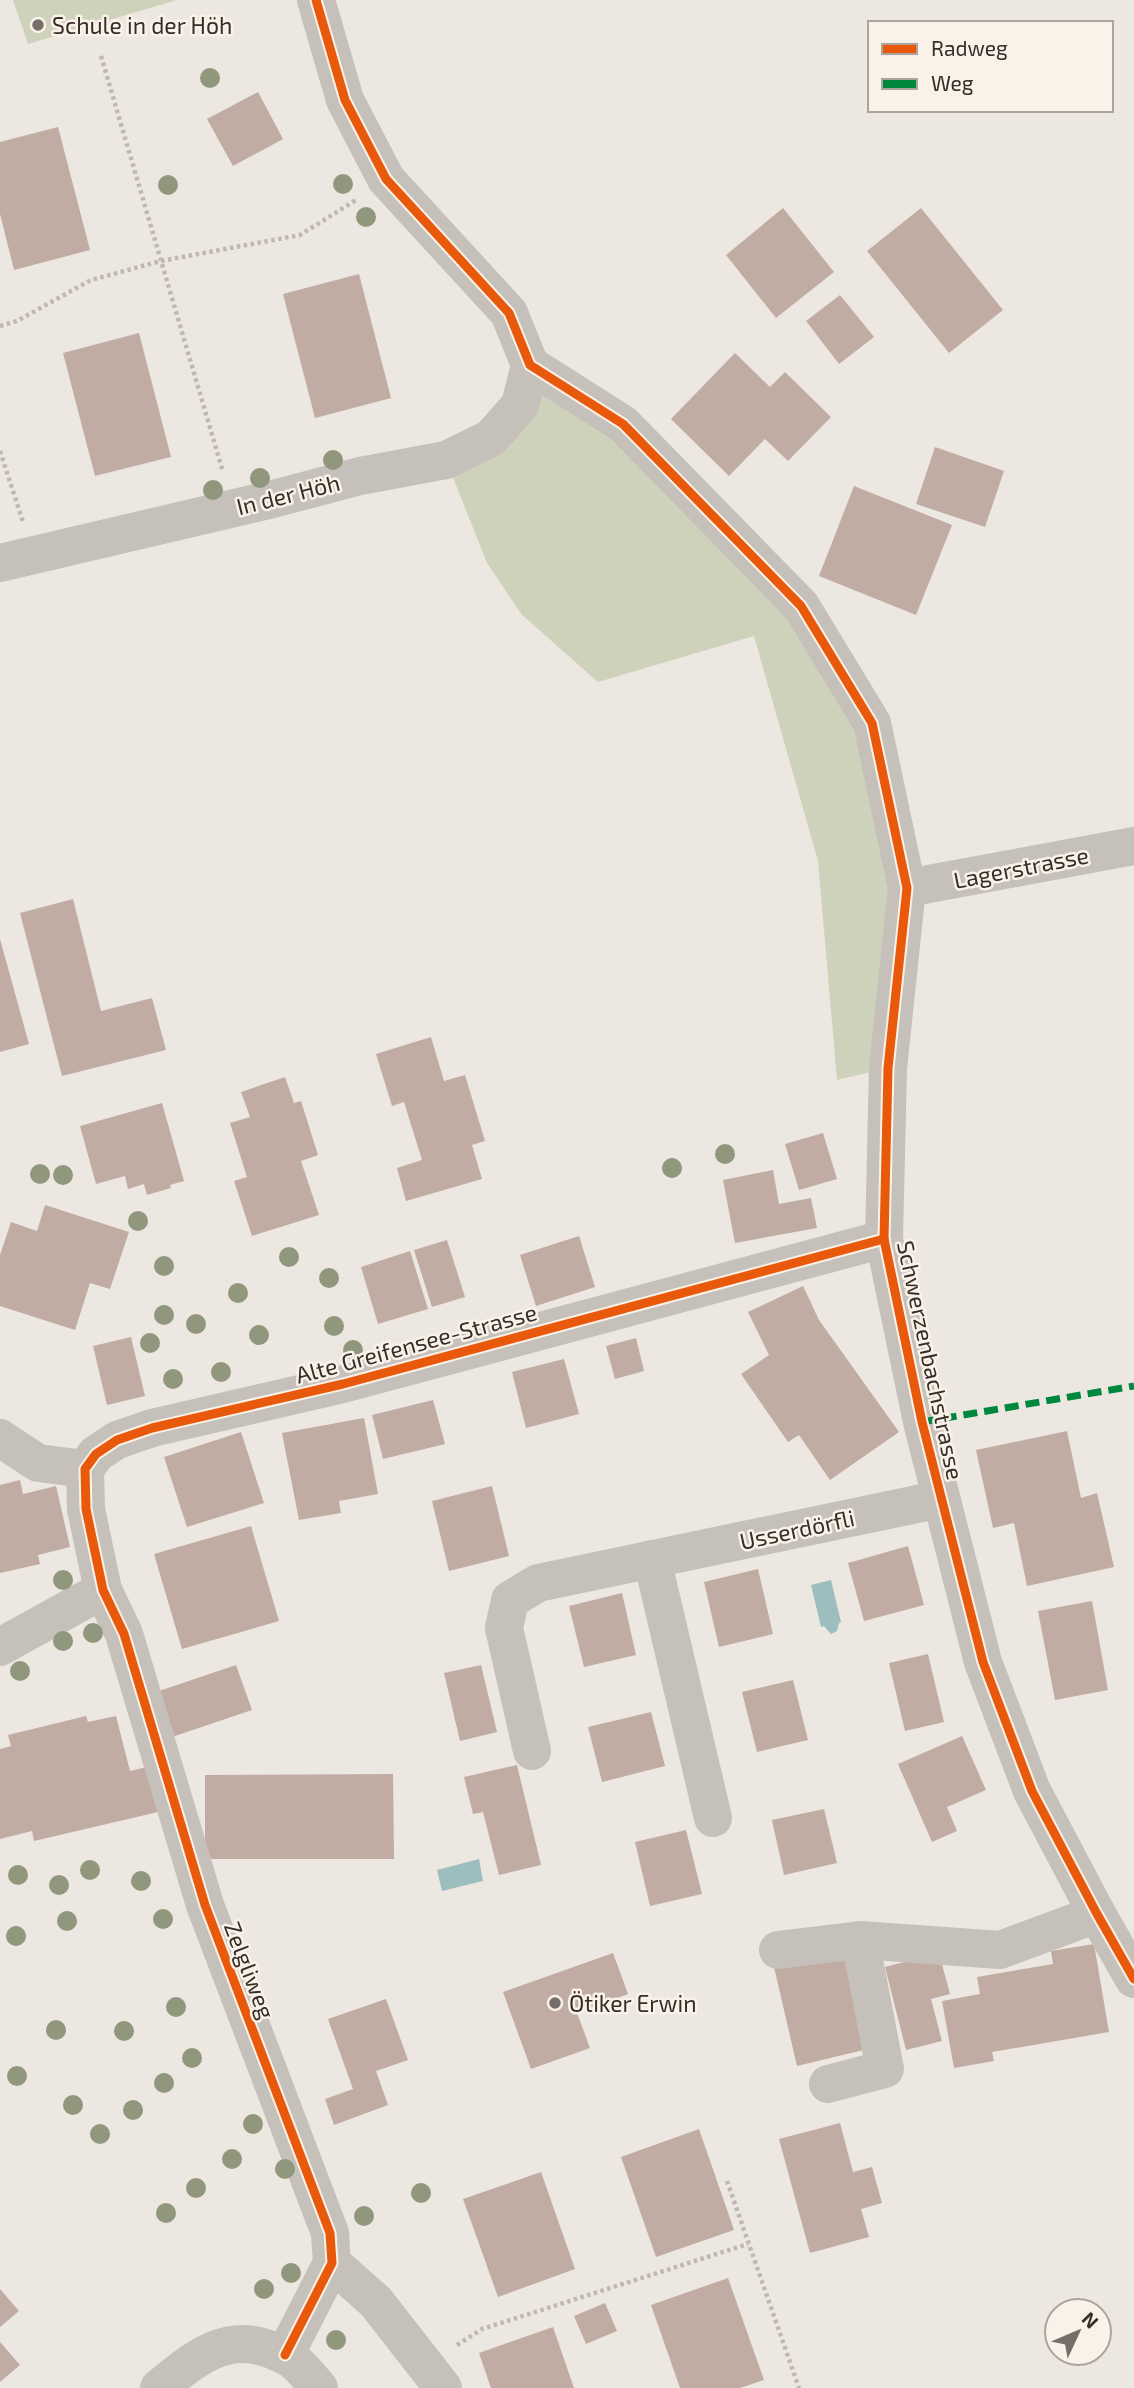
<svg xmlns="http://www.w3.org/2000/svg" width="1134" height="2388" viewBox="0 0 1134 2388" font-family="'Exo 2',sans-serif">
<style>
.green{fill:#ced2bb}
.water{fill:#9dbebe}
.building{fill:#c0aca3}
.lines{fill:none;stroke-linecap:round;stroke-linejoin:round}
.path{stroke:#bfb8b2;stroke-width:4.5;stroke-dasharray:3.5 3.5;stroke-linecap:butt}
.minor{stroke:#c6c0ba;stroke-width:38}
.quiet{stroke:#00873e;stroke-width:7;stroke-dasharray:14 7;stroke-linecap:butt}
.cycleway-casing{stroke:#faf2e9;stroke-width:13}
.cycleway{stroke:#e8590c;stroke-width:9}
.tree{fill:#91977d}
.poi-dot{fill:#776e69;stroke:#faf2e9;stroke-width:2.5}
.labels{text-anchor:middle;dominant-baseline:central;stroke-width:5;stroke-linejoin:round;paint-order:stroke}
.poi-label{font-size:23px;fill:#372d28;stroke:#faf2e9;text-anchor:start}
.street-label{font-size:23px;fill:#372d28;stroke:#faf2e9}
</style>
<rect width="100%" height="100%" fill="#ede7e1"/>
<g class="green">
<path d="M13 0H177L28 44Z"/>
<path d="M530 365 801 606 872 723 907 888 888 1068 837 1080 818 861 754 636 598 682 522 615 487 563 446 460 491 438Z"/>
</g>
<g class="water">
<path d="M831 1580 841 1622 839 1623 837 1631 831 1634 824 1626 821 1627 811 1585Z"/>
<path d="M479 1859 483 1881 442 1891 437 1870Z"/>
</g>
<g class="building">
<path d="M258 92 283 139 233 166 207 119Z"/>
<path d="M58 127 90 250 14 270 0 214V142Z"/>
<path d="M783 208 834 272 776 318 726 255Z"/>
<path d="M921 208 1003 310 949 353 867 251Z"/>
<path d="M359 274 391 398 315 418 283 294Z"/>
<path d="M840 295 874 337 839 364 806 321Z"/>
<path d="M139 333 171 457 95 476 63 353Z"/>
<path d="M735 353 770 387 785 372 831 417 788 461 765 439 729 476 671 419Z"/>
<path d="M935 447 1004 471 985 527 916 504Z"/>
<path d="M854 486 952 525 916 615 819 576Z"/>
<path d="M73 899 101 1011 152 998 166 1050 62 1076 20 913Z"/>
<path d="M0 939 29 1044 0 1052Z"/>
<path d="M431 1037 444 1081 465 1075 485 1141 472 1145 482 1179 406 1201 397 1168 422 1160 404 1102 392 1106 376 1054Z"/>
<path d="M285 1077 294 1103 301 1101 318 1155 301 1161 319 1215 252 1236 234 1181 247 1177 230 1123 250 1117 241 1092Z"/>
<path d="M162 1103 184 1181 170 1185 171 1188 147 1195 144 1184 128 1189 125 1176 96 1184 80 1126Z"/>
<path d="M823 1133 837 1179 799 1190 785 1144Z"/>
<path d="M773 1170 779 1204 811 1198 817 1228 735 1243 723 1180Z"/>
<path d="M45 1205 129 1232 110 1289 90 1283 75 1330 0 1306V1255L11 1222 37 1231Z"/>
<path d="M579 1236 595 1287 536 1306 520 1255Z"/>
<path d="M447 1240 465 1297 432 1307 414 1250Z"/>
<path d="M410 1251 428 1309 378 1324 361 1267Z"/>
<path d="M803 1286 819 1320 899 1432 830 1480 799 1435 788 1442 741 1374 769 1355 748 1312Z"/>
<path d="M131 1337 145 1396 107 1405 93 1346Z"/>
<path d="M636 1338 644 1371 615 1379 606 1346Z"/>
<path d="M564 1359 579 1414 526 1428 512 1372Z"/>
<path d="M433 1400 445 1444 383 1459 372 1415Z"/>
<path d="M364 1418 378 1494 339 1501 341 1513 299 1520 282 1433Z"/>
<path d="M1067 1431 1081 1498 1097 1493 1114 1567 1027 1586 1014 1523 993 1528 976 1450Z"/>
<path d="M241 1432 264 1503 187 1527 164 1457Z"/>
<path d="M20 1480 23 1494 56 1486 70 1547 38 1555 40 1564 0 1573V1485Z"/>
<path d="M492 1486 509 1556 449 1571 432 1501Z"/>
<path d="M251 1526 279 1621 182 1649 154 1554Z"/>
<path d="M908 1546 924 1605 864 1621 848 1563Z"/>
<path d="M758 1569 773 1634 719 1647 704 1582Z"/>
<path d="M622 1593 636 1655 584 1667 569 1606Z"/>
<path d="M1092 1601 1108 1690 1055 1700 1038 1611Z"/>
<path d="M928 1654 944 1722 905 1731 889 1663Z"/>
<path d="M236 1665 252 1710 172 1737 156 1692Z"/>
<path d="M481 1665 497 1732 460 1741 444 1673Z"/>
<path d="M793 1680 808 1740 757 1752 742 1692Z"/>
<path d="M651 1712 665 1766 602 1782 588 1727Z"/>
<path d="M86 1716 88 1722 116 1716 130 1771 147 1767 158 1812 34 1841 32 1831 0 1839V1749L11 1746 8 1735Z"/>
<path d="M962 1736 986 1790 947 1807 957 1831 932 1842 898 1764Z"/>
<path d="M517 1765 541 1865 499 1875 483 1812 473 1814 464 1777Z"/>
<path d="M393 1774 394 1859H205V1775Z"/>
<path d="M824 1809 837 1863 784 1875 772 1820Z"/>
<path d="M686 1830 702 1894 650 1906 635 1842Z"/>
<path d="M1094 1944 1109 2032 992 2052 994 2061 954 2068 942 2001 980 1994 977 1977 1053 1964 1051 1951Z"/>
<path d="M853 1948 876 2047 797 2066 774 1967Z"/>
<path d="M613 1953 628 1994 577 2013 590 2048 531 2069 503 1992Z"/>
<path d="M939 1953 950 1994 931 1999 942 2041 906 2050 885 1967Z"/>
<path d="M386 1999 408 2060 376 2071 388 2105 334 2125 325 2099 353 2089 328 2019Z"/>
<path d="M840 2123 853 2172 872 2167 882 2203 861 2209 869 2237 810 2253 779 2139Z"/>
<path d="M699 2129 734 2230 656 2257 621 2157Z"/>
<path d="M541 2172 575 2269 498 2297 463 2199Z"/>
<path d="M728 2278 764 2380 740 2388H680L651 2305Z"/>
<path d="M0 2289 19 2311 0 2327Z"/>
<path d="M605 2303 617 2331 586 2344 574 2316Z"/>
<path d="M553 2327 574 2388H491L479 2353Z"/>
<path d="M0 2342 20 2365 0 2382Z"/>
</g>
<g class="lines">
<g class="path">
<path d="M101 56 223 472"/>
<path d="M0 326 17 321 91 280 161 261 300 235 356 200"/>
<path d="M0 451 23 522"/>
<path d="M727 2181 799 2388"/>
<path d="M457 2345 482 2329 748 2244"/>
</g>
<g class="minor">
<path d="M316 0 345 100 386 179 509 313 530 365 623 424 801 606 872 723 907 888 888 1068 884 1239 922 1422 983 1662 1032 1791 1097 1914 1134 1979"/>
<path d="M0 563 273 499 360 476 446 460 491 438 520 405 530 365"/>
<path d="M907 888 1134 846"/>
<path d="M0 1438 38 1463 85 1469"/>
<path d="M652 1559 713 1818"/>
<path d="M0 1647 103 1590"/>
<path d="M532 1751 504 1628 510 1600 538 1583 941 1499"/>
<path d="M778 1950 860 1940 1000 1950 1097 1914"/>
<path d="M828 2084 885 2069 860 1940"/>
<path d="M332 2263 376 2302 443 2388"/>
<path d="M285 2355 332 2263 330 2233 205 1905 124 1634 103 1590 86 1509 85 1469 96 1454 117 1440 152 1428 343 1384 884 1239"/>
<path d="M159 2388C193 2360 226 2331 272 2350 281 2354 290 2357 296 2363 305 2371 312 2380 319 2388"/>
</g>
<path class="quiet" d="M922 1422 1134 1386"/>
<defs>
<g id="cycleway">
<path d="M316 0 345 100 386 179 509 313 530 365 623 424 801 606 872 723 907 888 888 1068 884 1239 922 1422 983 1662 1032 1791 1097 1914 1134 1979"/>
<path d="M285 2355 332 2263 330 2233 205 1905 124 1634 103 1590 86 1509 85 1469 96 1454 117 1440 152 1428 343 1384 884 1239"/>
</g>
</defs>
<use href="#cycleway" class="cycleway-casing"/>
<use href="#cycleway" class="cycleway"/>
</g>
<g class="tree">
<circle cx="210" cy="78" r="10"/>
<circle cx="343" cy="184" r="10"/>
<circle cx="168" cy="185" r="10"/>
<circle cx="366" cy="217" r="10"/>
<circle cx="333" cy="460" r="10"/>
<circle cx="260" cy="478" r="10"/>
<circle cx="213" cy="490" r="10"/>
<circle cx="725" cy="1154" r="10"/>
<circle cx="672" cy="1168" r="10"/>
<circle cx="40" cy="1174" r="10"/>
<circle cx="63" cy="1175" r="10"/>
<circle cx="138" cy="1221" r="10"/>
<circle cx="289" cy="1257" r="10"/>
<circle cx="164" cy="1266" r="10"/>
<circle cx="329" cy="1278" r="10"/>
<circle cx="238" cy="1293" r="10"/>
<circle cx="164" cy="1315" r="10"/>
<circle cx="196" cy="1324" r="10"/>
<circle cx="334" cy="1326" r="10"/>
<circle cx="259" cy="1335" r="10"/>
<circle cx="150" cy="1343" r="10"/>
<circle cx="353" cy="1350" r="10"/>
<circle cx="221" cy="1372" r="10"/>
<circle cx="173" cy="1379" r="10"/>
<circle cx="63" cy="1580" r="10"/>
<circle cx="93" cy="1633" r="10"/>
<circle cx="63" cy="1641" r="10"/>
<circle cx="20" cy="1671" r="10"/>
<circle cx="90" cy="1870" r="10"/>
<circle cx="18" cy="1875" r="10"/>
<circle cx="141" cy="1881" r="10"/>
<circle cx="59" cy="1885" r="10"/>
<circle cx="163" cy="1919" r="10"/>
<circle cx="67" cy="1921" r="10"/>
<circle cx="16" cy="1936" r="10"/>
<circle cx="176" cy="2007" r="10"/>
<circle cx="56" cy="2030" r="10"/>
<circle cx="124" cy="2031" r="10"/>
<circle cx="192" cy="2058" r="10"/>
<circle cx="17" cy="2076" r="10"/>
<circle cx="164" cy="2083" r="10"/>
<circle cx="73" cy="2105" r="10"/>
<circle cx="133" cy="2110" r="10"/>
<circle cx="253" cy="2124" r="10"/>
<circle cx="100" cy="2134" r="10"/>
<circle cx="232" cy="2159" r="10"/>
<circle cx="285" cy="2169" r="10"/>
<circle cx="196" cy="2188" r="10"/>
<circle cx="421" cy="2193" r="10"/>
<circle cx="166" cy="2213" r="10"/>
<circle cx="364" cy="2216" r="10"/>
<circle cx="291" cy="2273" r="10"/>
<circle cx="264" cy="2289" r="10"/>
<circle cx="336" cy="2340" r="10"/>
</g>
<g class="poi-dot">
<circle cx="38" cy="25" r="7"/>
<circle cx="555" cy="2003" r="7"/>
</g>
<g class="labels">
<g class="poi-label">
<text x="52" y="25">Schule in der Höh</text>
<text x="569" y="2003">Ötiker Erwin</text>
</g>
<g class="street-label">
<text transform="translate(288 494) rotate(-14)">In der Höh</text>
<text transform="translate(1021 867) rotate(-11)">Lagerstrasse</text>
<text transform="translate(416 1343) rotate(-15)">Alte Greifensee-Strasse</text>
<text transform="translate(931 1360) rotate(78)">Schwerzenbachstrasse</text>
<text transform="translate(797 1529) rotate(-12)">Usserdörfli</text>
<text transform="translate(250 1970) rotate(69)">Zelgliweg</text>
</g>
</g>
<rect x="868" y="21" width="245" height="91" fill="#faf2e9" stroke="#aca39c" stroke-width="2"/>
<rect x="882" y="44" width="35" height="10" fill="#e8590c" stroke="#aca39c" stroke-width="2"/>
<text x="931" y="56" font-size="21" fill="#372d28">Radweg</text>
<rect x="882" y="79" width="35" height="10" fill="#00873e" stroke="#aca39c" stroke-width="2"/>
<text x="931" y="91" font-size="21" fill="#372d28">Weg</text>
<g transform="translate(1078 2332) rotate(46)"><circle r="33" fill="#faf2e9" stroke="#aca39c" stroke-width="2"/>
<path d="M0-5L12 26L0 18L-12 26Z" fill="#776e69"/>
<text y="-10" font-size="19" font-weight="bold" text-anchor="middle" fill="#372d28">N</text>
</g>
</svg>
